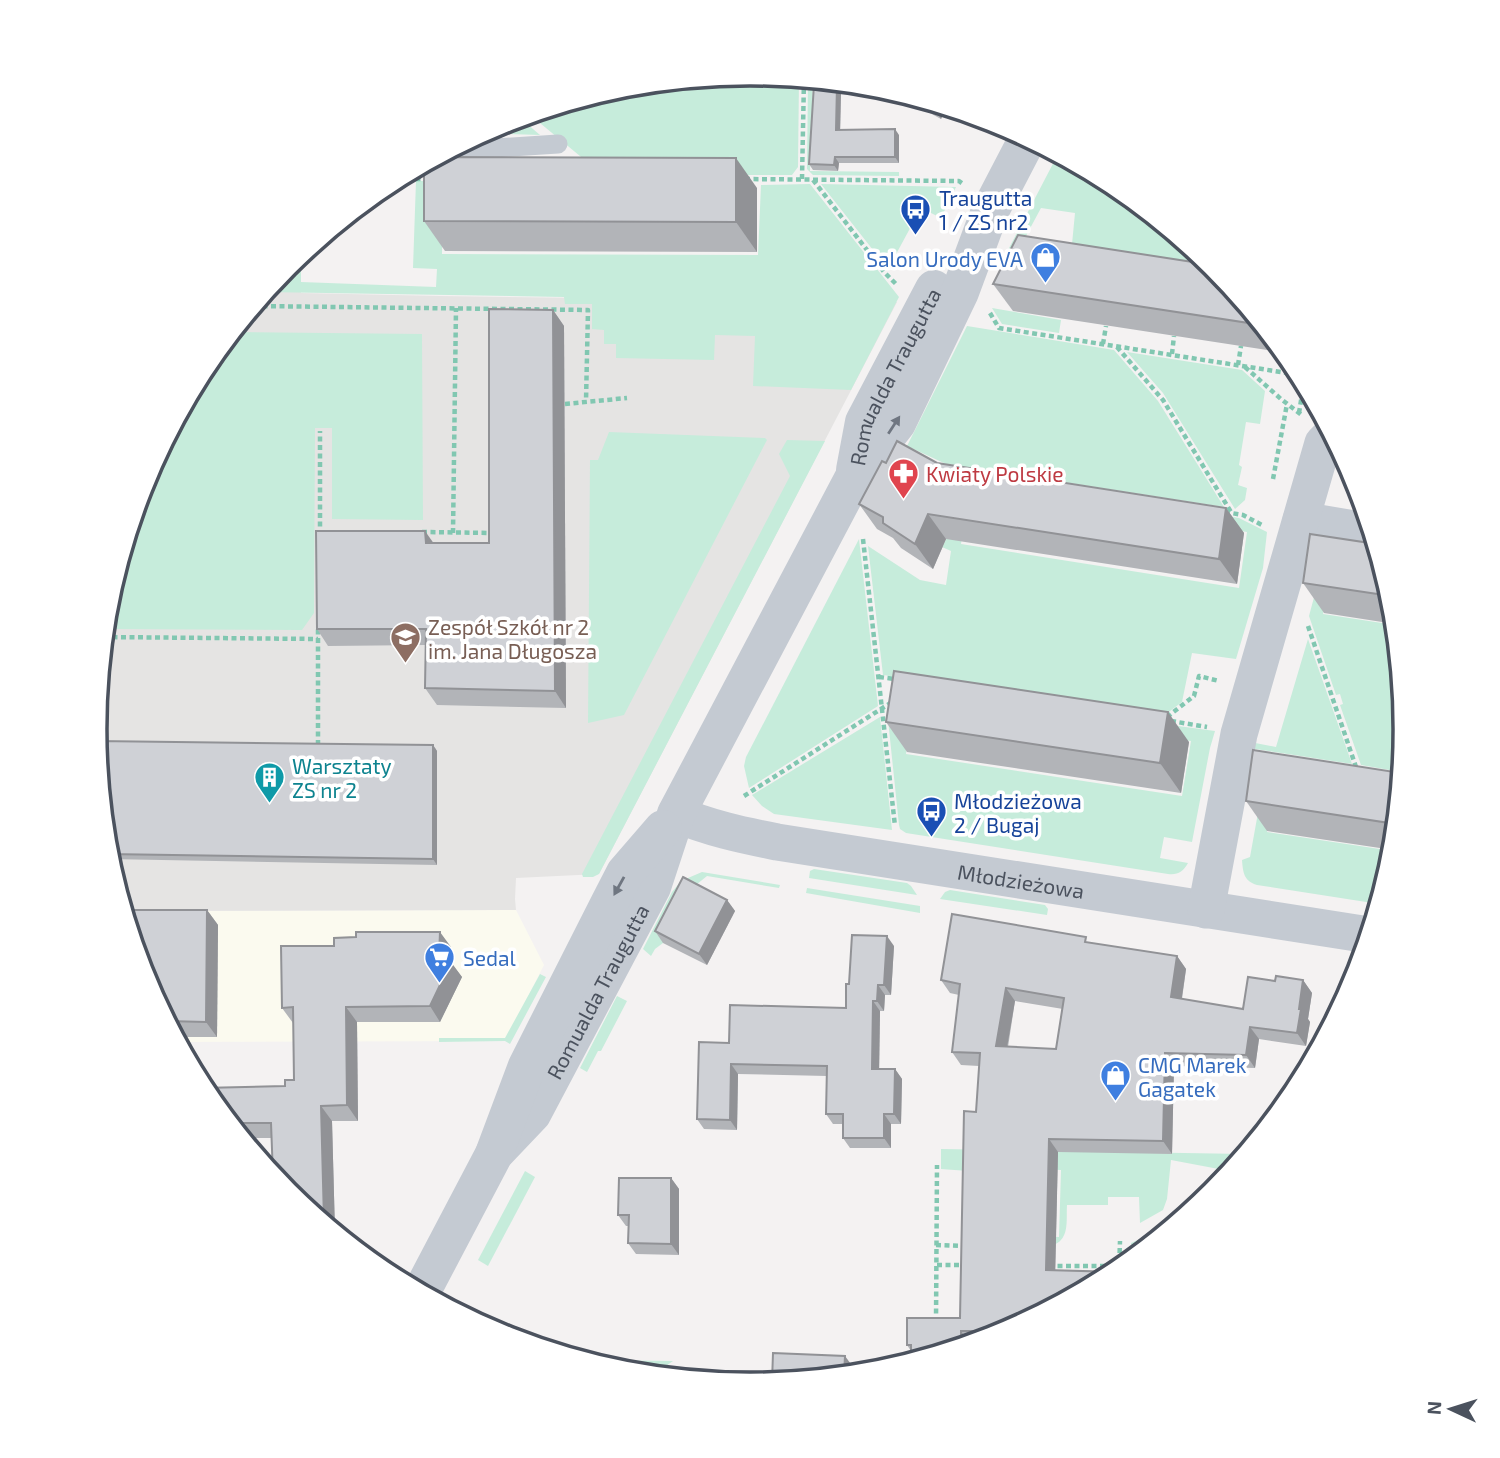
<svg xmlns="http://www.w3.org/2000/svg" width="1500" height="1458" viewBox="0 0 1500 1458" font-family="'Exo 2',sans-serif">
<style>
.commercial{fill:#fbfaef}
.education{fill:#e5e4e3}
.green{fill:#c6ecdb}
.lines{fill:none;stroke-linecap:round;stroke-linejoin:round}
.path{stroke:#81c7b1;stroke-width:4.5;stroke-dasharray:5 3.5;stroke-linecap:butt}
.service{stroke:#c4cad2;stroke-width:19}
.minor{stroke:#c4cad2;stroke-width:37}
.tertiary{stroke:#c4cad2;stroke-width:38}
.wall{fill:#b2b4b8;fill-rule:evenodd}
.shaded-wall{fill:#919296}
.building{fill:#cfd1d6;stroke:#919296;stroke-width:2;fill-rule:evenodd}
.oneway{fill:#6f7681}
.labels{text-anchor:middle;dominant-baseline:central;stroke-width:7;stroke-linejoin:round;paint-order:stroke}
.transit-label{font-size:21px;fill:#164399;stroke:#fff;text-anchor:start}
.shop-label{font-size:21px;fill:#366cbe;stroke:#fff;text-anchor:start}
.street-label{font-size:21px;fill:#4b525e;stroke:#fff}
.health-label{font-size:21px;fill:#be3a42;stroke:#fff;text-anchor:start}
.education-label{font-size:21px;fill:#785e54;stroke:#fff;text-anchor:start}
.culture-label{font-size:21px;fill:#0d838f;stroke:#fff;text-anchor:start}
.rim{fill:none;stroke:#4b525e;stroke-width:3.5}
</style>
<rect width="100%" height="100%" fill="#f4f2f2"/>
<path class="commercial" d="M516 910 544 965 505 1041 178 1042 144 979 123 911Z"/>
<path class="education" d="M301 254V293L440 296 897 302 599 874 516 878 515 899 516 910 123 911 107 856 95 729 107 601 145 478 205 365 287 265Z"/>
<g class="green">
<path d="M750 74 799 78 798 167 792 175H603L529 114 623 86Z"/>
<path d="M808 79 813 80 810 171 899 172V176L813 175 807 169Z"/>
<path d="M519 117 540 135 482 133 500 123Z"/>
<path d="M1058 154 1115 184 1214 266 1070 265 1075 213 1041 208 1019 249 1011 252 1008 250Z"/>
<path d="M416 181H443L442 254 758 255 761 185 810 184 899 297 851 390 753 386 755 336 715 335 714 360 616 358V344H604V330L592 329V304H565L564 297 265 292 287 265 301 254V282L436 287 437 269 413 268Z"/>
<path d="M821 184 956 187 941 218 921 208 888 269Z"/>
<path d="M992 308 1061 320 1059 333 1002 324Z"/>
<path d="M967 326 1114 350 1158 401 1224 507 946 464 907 446Z"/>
<path d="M232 332 422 334 423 520 332 519V428H315L314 613 302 630 104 629 107 601 145 478 205 365Z"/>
<path d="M1127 352 1242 370 1265 391 1260 424 1246 422 1239 465 1242 467 1238 485 1247 488 1245 500 1235 509 1163 393Z"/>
<path d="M609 432 765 438 767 440 624 715 588 723 590 460H598Z"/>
<path d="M787 440 825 441 599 874 593 877H583L582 874 790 476 779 454Z"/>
<path d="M969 489 961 544 1239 588 1247 532 1218 527 1222 515 1239 518 1267 532 1263 568 1236 659 1192 653 1182 702 1166 714 883 675 868 546 920 580 946 585 951 551 942 547 956 521Z"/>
<path d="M859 539 878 706 749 788 744 766 746 757Z"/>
<path d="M1324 560 1330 563 1323 614 1395 625 1405 729 1401 772 1361 765 1340 705 1343 704 1340 694 1336 695 1309 616Z"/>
<path d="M1308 639 1352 764 1249 748 1250 742 1276 747Z"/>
<path d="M922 688 914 701 906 754 1182 796 1191 741 1162 737 1163 724 1215 731 1210 748 1192 842 1164 837 1160 858 1188 863C1183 872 1178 875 1168 874L906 833 900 829 899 825 887 710Z"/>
<path d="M880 717 892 830 774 814 762 806 752 795Z"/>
<path d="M1267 763 1274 779 1267 832 1393 851 1379 904 1257 885C1244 881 1243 873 1242 860L1250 857Z"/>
<path d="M814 869 907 883 911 886 917 895 809 878 810 871Z"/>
<path d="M702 872 780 885 779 888 707 876 691 889 663 943 655 949 651 956 643 949 672 892 681 881Z"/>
<path d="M807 888 920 906V913L806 893Z"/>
<path d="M950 890 1045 905 1048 909 1047 915 940 899 945 892Z"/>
<path d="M540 974 546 977 510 1044 505 1041 439 1042V1038H505Z"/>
<path d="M617 996 627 1001 601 1051H598L587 1072 580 1068Z"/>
<path d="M941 1149 1245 1154 1230 1173 1224 1170 1171 1160 1167 1199 1163 1210 1140 1223 1139 1197H1108V1205H1067C1066 1220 1070 1238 1054 1245L1031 1236 1059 1237 1061 1170 969 1168 968 1171 941 1169Z"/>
<path d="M525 1171 535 1177 488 1266 478 1260Z"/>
<path d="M1176 1223 1131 1260V1243Z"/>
<path d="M584 1360 673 1361 653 1375 622 1372Z"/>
</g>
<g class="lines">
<g class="path">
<path d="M407 179H428"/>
<path d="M745 179 959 181 963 184"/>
<path d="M802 179 804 79"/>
<path d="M813 180 884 272 897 285"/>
<path d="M254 306 588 310 586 401"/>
<path d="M990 313 999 328 1300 375"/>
<path d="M1103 344 1106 326"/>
<path d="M1117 347 1163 400 1231 512"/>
<path d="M1172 354 1174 336"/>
<path d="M1238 365 1241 346"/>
<path d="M1245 367 1281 399 1303 416"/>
<path d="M565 404 627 398"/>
<path d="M1299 413 1304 382"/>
<path d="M1273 479 1287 404"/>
<path d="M1225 512 1243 515 1262 525"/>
<path d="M422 532 494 533"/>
<path d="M453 533 456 308"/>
<path d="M320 535V431"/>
<path d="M863 539 895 826"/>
<path d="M1308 626 1357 770"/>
<path d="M104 637 318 639"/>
<path d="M879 677 895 679"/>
<path d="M1167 717 1194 696 1199 676 1219 681"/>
<path d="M1171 721 1207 727"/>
<path d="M318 745V628"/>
<path d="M744 796 892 702"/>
<path d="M936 1245 967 1246"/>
<path d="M937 1265H964"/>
<path d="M1049 1266H1124"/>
<path d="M1119 1270 1120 1241"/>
<path d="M936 1322 937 1165"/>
</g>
<path class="service" d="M448 151 558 144"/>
<g class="minor">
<path d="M1301 520 1372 532"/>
<path id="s1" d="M676 814C709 828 742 835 777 842L1369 935"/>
<path d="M1206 910 1239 734 1323 443 1332 434"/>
</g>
<g class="tertiary">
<path id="s2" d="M855 470 864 422 934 289"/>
<path id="s3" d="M494 1154 532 1114 652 887 676 814 853 479 897 423 960 292 990 211 1028 138"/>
<path d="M421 1293 494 1154 527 1066 609 904 625 873 663 829"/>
</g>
</g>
<g class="wall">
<path d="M837 85 841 91 840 130 899 135V163H839L838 171 813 170 809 164Z"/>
<path d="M897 92 947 107 941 119 902 98Z"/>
<path d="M757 188V252L445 251 424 221Z"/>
<path d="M1214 266 1286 353 1013 311 993 284Z"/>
<path d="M553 310 564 326 566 708 437 705 425 688V645L328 646 317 629 433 543H489Z"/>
<path d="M886 463H937L1226 508 1244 533 1237 584 946 539 933 569 901 548 893 538 877 529 859 504Z"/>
<path d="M1358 488 1365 510 1360 509 1356 503Z"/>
<path d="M1376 544 1393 602 1395 624 1324 613 1303 583Z"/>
<path d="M886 722 1189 742 1181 793 907 752Z"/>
<path d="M96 741 433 745 437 751V865L108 859Z"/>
<path d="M1401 773 1393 850 1267 831 1246 801Z"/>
<path d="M727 900 735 911 707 965 663 943 655 931Z"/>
<path d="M207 910 218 925 217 1037H175L144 979Z"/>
<path d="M1090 943 1177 956 1186 969 1182 999 1243 1009 1275 981 1303 980 1312 993 1308 1019 1310 1022 1306 1046 1259 1039 1255 1068 1174 1066 1172 1154 1058 1152 1055 1271 1114 1274 1000 1335 911 1362V1351L907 1345 960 1318 976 1112 979 1066 961 1065 952 1052 959 995 950 993 941 980ZM1015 1001 1063 1009 1056 1049 1008 1047Z"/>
<path d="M894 946 891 995H885L884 1011H880L879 1069H895L902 1079 901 1124H891V1148H850L843 1138V1124H833L826 1114 827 1076 738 1074 737 1130 704 1129 697 1119 729 1043 846 1008 849 984Z"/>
<path d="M451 947 450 962 462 977 440 1022H357L358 1121H332L335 1232 286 1192 271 1138H242L205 1093 285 1086 294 1080 293 1023 282 1008Z"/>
<path d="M671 1178 679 1189V1255L636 1254 628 1243V1226H626L618 1215Z"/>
</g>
<g class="shaded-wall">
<path d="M837 85 841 91 840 136 836 130Z"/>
<path d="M935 103 947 107 941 119 933 107Z"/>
<path d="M895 129 899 135V163L895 157Z"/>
<path d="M835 157 839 163 838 171 834 165Z"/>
<path d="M736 158 757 188V252L736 222Z"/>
<path d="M553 310 564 326 566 708 555 691Z"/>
<path d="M1226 508 1244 533 1237 584 1219 559Z"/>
<path d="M928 514 946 539 933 569 915 544Z"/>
<path d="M425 531 437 548 426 543Z"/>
<path d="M1168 712 1189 742 1181 793 1160 763Z"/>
<path d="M433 745 437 751V865L433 859Z"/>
<path d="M727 900 735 911 707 965 699 954Z"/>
<path d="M207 910 218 925 217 1037 206 1022Z"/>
<path d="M440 932 451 947 450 963 451 962 462 977 440 1022 430 1006 439 957Z"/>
<path d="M887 936 894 946 891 995 884 985Z"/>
<path d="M1177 956 1186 969 1180 1010 1171 997Z"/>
<path d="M1303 980 1312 993 1308 1019 1310 1022 1306 1046 1297 1033 1299 1009Z"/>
<path d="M878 985 885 995 884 1011 877 1001Z"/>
<path d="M1006 988 1015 1001 1005 1059 996 1046Z"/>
<path d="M873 1001 880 1011 879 1079 872 1069Z"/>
<path d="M346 1007 357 1022 358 1121 347 1105Z"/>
<path d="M1250 1027 1259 1039 1255 1068 1246 1055Z"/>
<path d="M1165 1053 1174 1066 1172 1154 1163 1141Z"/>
<path d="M731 1064 738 1074 737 1130 730 1120Z"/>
<path d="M895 1069 902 1079 901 1124 894 1114Z"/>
<path d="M321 1106 332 1121 335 1232 331 1229 324 1220Z"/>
<path d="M884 1114 891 1124V1148L884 1138Z"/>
<path d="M1049 1139 1058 1152 1055 1283 1046 1270Z"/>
<path d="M671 1178 679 1189V1255L671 1244Z"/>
<path d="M961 1331 970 1344 961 1347Z"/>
<path d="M845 1356 853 1367V1374L844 1375Z"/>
</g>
<g class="building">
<path d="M814 84 837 85 836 130 895 129V157H835L834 165 809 164Z"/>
<path d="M912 96 935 103 933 107Z"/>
<path d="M435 157 736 158V222L424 221V163Z"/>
<path d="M1018 235 1212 265 1262 325 993 284Z"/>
<path d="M489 309 553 310 555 691 425 688 426 629H317L316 531H425L426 543H489Z"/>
<path d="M897 441 937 463 1226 508 1219 559 928 514 915 544 883 523V517L859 504 882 461 886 463Z"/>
<path d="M1358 488 1364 504 1356 503Z"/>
<path d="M1310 534 1376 544 1391 596 1303 583Z"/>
<path d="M894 671 1168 712 1160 763 886 722Z"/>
<path d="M96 741 433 745V859L107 854Z"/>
<path d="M1253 750 1401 773 1396 824 1246 801Z"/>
<path d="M683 877 727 900 699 954 655 931Z"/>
<path d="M123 910H207L206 1022 167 1021 144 979Z"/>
<path d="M952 914 1086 937 1085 942 1177 956 1171 997 1243 1009 1248 977 1275 981 1276 976 1303 980 1299 1009H1301L1297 1033 1250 1027 1246 1055 1165 1053 1163 1141 1049 1139 1046 1270 1117 1272 1007 1331H961V1347L911 1362V1345H907V1318H960L964 1111 976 1112 980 1053 952 1052 960 984 941 980ZM1006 988 1064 998 1056 1049 996 1046Z"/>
<path d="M356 932H440L439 957 451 962 430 1006 346 1007 347 1105 321 1106 324 1220H320L286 1192 273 1176 271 1123H230L205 1093 202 1088 285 1086V1080H294L293 1007 282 1008 281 946H334V938L356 937Z"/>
<path d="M852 935 887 936 884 985H878L877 1001H873L872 1069H895L894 1114H884V1138H843V1114H826L827 1066 731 1064 730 1120 697 1119 699 1042 729 1043 730 1005 846 1008V984H849Z"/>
<path d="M619 1178H671V1244L628 1243 629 1215H618Z"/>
<path d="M773 1353 845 1356 844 1375 772 1382Z"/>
</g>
<defs><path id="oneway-solid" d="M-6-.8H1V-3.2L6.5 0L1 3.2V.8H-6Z" transform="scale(1.75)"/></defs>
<g class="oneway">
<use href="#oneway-solid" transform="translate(894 425) rotate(-57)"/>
<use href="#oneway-solid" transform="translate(619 886) rotate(119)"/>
</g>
<defs>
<symbol id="bus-pin" viewBox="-11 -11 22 30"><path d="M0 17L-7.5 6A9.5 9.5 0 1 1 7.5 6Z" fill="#1a4fb4" stroke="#fff"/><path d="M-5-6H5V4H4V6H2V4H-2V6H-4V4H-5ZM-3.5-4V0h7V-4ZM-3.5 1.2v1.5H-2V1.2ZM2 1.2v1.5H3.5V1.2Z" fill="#fff"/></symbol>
<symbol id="shop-pin" viewBox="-11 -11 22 30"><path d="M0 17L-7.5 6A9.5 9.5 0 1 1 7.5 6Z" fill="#3f7fe0" stroke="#fff"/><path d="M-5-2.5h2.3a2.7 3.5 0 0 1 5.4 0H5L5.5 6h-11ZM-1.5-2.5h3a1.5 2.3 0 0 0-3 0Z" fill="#fff"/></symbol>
<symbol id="pharmacy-pin" viewBox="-11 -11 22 30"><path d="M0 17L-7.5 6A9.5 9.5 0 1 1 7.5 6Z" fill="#e0444e" stroke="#fff"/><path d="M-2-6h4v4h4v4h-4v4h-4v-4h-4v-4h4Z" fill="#fff"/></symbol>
<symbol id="school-pin" viewBox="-11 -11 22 30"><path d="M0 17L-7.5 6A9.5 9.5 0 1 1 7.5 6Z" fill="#8d6e63" stroke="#fff"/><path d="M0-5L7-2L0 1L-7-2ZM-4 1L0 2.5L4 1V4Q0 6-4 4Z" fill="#fff"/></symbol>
<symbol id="building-pin" viewBox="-11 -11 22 30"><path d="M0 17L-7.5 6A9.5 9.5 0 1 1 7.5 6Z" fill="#0f9aa8" stroke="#fff"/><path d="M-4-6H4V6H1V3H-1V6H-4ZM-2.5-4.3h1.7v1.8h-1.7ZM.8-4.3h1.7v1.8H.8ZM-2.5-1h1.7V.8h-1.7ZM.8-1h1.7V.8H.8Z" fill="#fff"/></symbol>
<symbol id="supermarket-pin" viewBox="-11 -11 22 30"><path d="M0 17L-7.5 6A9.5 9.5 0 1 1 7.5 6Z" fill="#3f7fe0" stroke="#fff"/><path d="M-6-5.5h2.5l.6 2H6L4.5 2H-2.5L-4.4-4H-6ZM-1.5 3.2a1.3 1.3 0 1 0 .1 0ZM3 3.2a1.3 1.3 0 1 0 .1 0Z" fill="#fff"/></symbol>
</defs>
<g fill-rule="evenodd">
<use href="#bus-pin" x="898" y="192" width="35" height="47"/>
<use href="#shop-pin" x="1028" y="240" width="35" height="47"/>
<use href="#pharmacy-pin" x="886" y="456" width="35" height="47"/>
<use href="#school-pin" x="388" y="620" width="35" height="47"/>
<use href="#building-pin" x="252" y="760" width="35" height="47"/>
<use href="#bus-pin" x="914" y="794" width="35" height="47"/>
<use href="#supermarket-pin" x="422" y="940" width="35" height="47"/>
<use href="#shop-pin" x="1098" y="1058" width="35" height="47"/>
</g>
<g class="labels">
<g class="transit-label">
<text x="939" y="197">Traugutta<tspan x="939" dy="24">1 / ZS nr2</tspan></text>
<text x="954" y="800">Młodzieżowa<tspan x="954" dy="24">2 / Bugaj</tspan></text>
</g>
<g class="shop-label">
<text x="1023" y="258" text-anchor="end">Salon Urody EVA</text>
<text x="463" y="957">Sedal</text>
<text x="1138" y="1064">CMG Marek<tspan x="1138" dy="24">Gagatek</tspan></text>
</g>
<g class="street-label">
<text stroke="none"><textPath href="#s2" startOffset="102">Romualda Traugutta</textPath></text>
<text stroke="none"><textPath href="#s1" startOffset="352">Młodzieżowa</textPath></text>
<text stroke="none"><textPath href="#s3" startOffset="194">Romualda Traugutta</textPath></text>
</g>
<g class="health-label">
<text x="926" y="473">Kwiaty Polskie</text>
</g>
<g class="education-label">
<text x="428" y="626">Zespół Szkół nr 2<tspan x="428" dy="24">im. Jana Długosza</tspan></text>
</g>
<g class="culture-label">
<text x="292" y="765">Warsztaty<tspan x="292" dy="24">ZS nr 2</tspan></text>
</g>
</g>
<path d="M0 0H1500V1458H0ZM107 729a643 643 0 1 1 1286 0a643 643 0 1 1-1286 0Z" fill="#fff" fill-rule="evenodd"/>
<path class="rim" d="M107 729a643 643 0 1 1 1286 0a643 643 0 1 1-1286 0Z"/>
<g transform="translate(1451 1409) rotate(274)" stroke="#ffffff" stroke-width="5" paint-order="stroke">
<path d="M0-5L12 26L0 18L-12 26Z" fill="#4b525e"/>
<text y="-10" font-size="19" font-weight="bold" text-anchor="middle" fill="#4b525e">N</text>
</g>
</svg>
